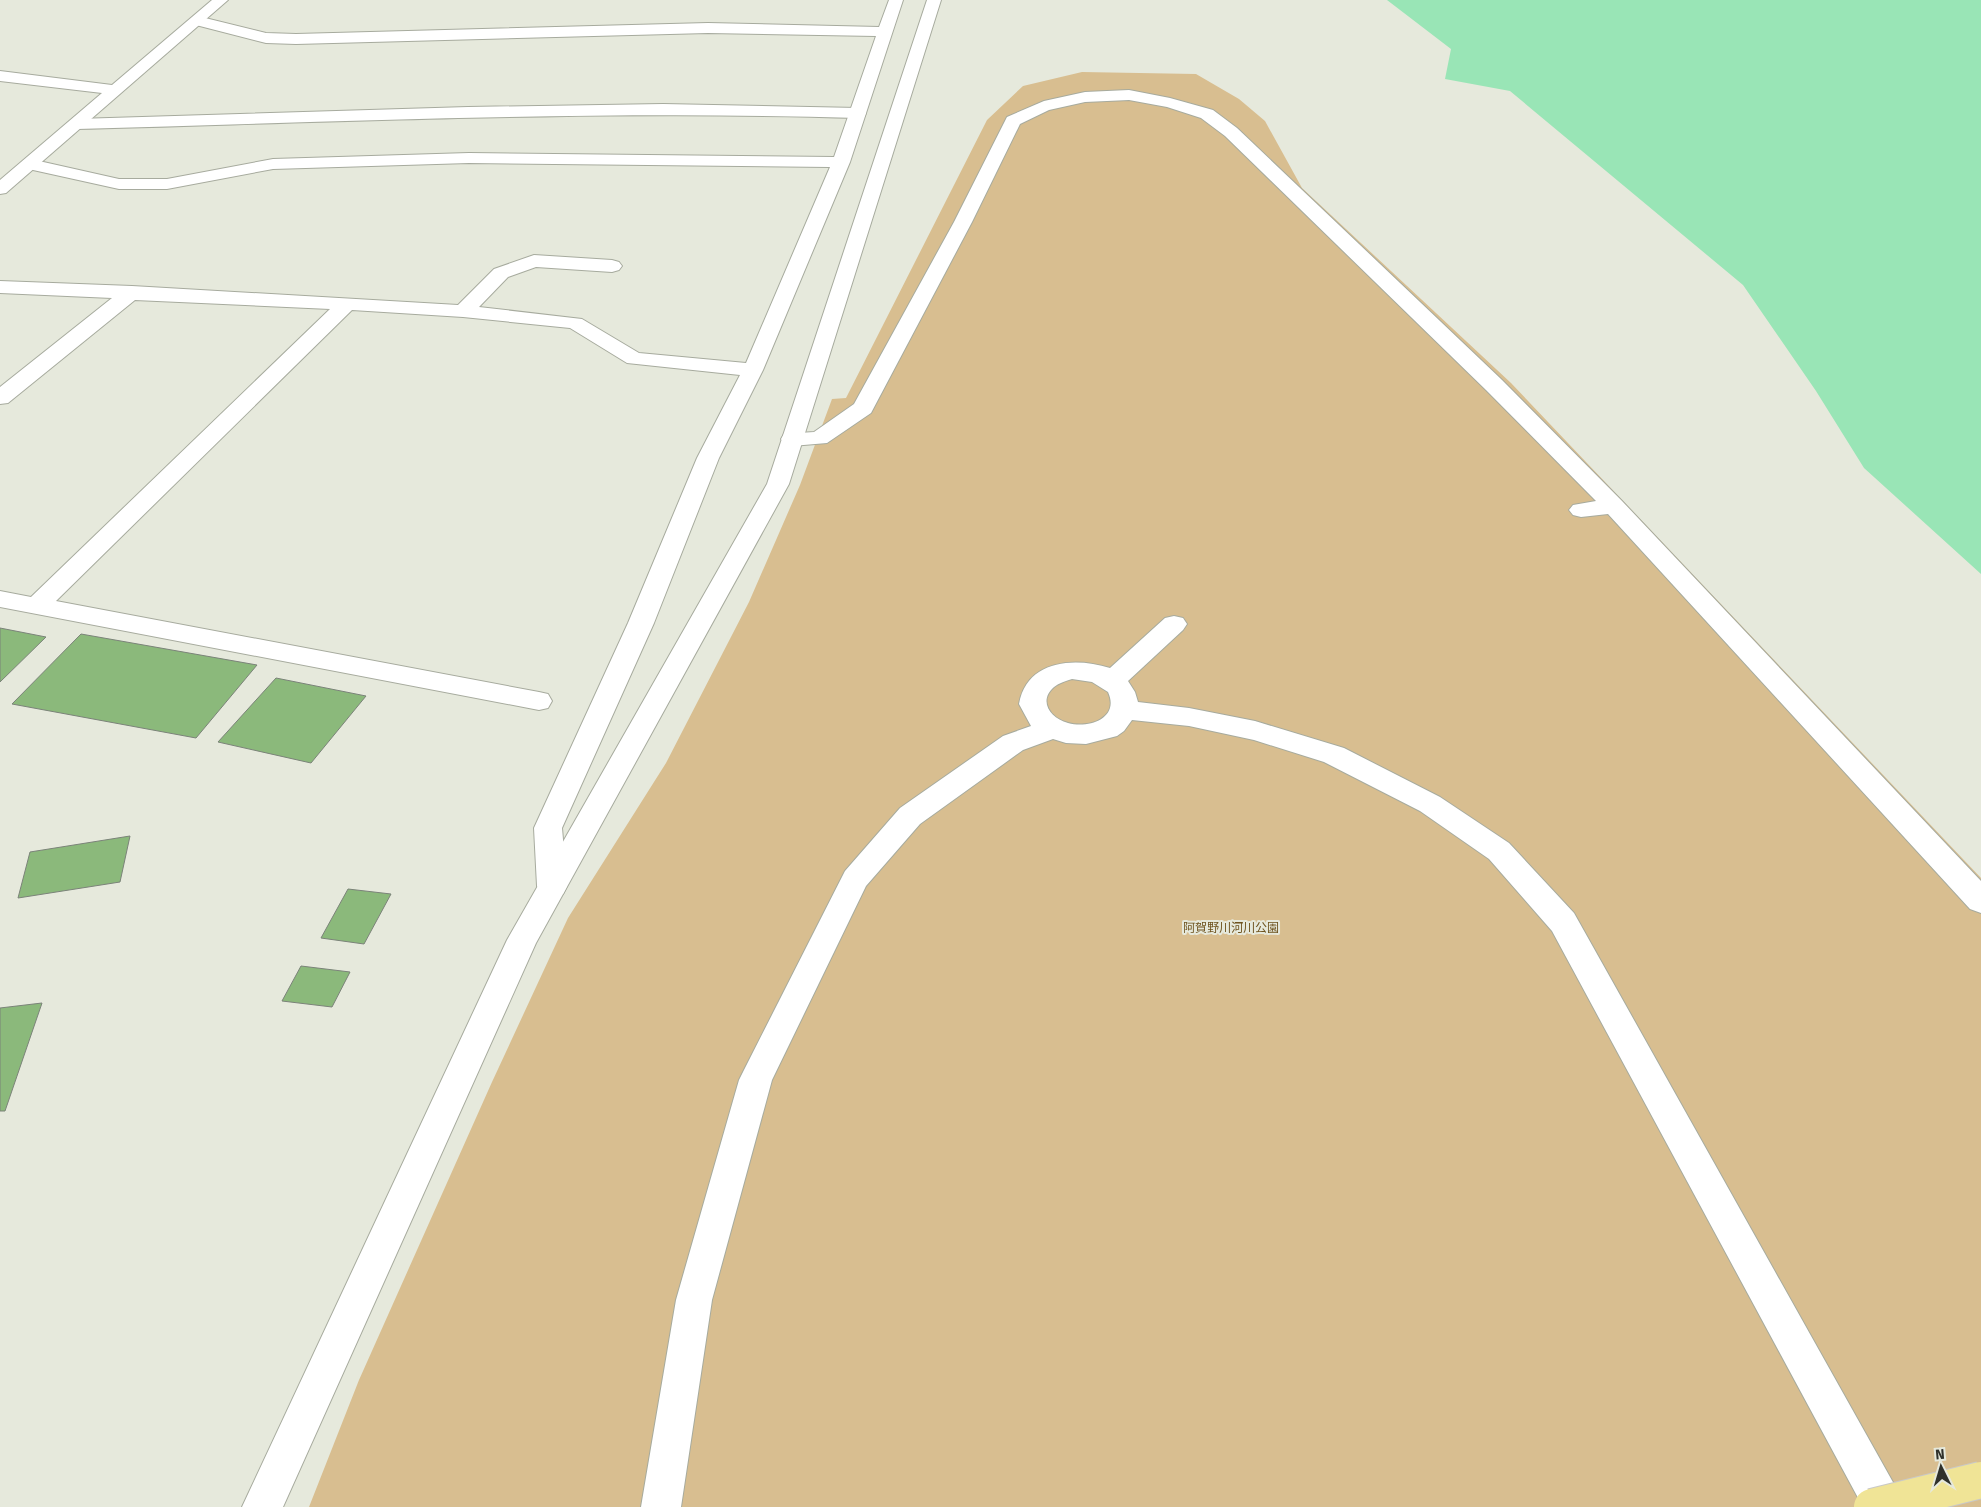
<svg xmlns="http://www.w3.org/2000/svg" width="1981" height="1507" viewBox="0 0 1981 1507" font-family="'Fira Sans','Noto Sans JP',sans-serif">
<style>
.green{fill:#d8be90}
.water{fill:#99e5b6}
.building{fill:#8bb97b;stroke:#7b8379}
.lines{fill:none;stroke-linecap:round;stroke-linejoin:round}
.service-casing{stroke:#a7ab9e;stroke-width:2}
.minor-casing{stroke:#a7ab9e;stroke-width:2}
.tertiary-casing{stroke:#a7ab9e;stroke-width:2}
.service{fill:#fff;fill-rule:evenodd}
.minor{fill:#fff;fill-rule:evenodd}
.tertiary{fill:#fff;fill-rule:evenodd}
.primary-bridge-casing{stroke:#c9c9c8;stroke-width:38;stroke-linecap:butt}
.primary-bridge{stroke:#f0e496;stroke-width:36}
.labels{text-anchor:middle;dominant-baseline:central;stroke-width:4;stroke-linejoin:round;paint-order:stroke}
.park-label{font-size:12px;fill:#6e531e;stroke:#e6e9dc}
</style>
<rect width="100%" height="100%" fill="#e6e9dc"/>
<path class="green" d="M1082 72 1196 74 1239 99 1265 121 1302 188 1511 383 1981 878V1507H309L359 1380 492 1082 568 918 666 763 749 602 800 485 832 399 846 398 987 120 1023 86Z"/>
<path class="water" d="M1387 0H1981V574L1864 468 1816 391 1743 285 1510 91 1445 79 1451 49Z"/>
<g class="building">
<path d="M0 628 46 637 0 682Z"/>
<path d="M81 634 257 665 196 738 12 704Z"/>
<path d="M276 678 366 696 311 763 218 742Z"/>
<path d="M130 836 120 882 18 898 30 852Z"/>
<path d="M348 889 391 894 364 944 321 938Z"/>
<path d="M301 966 350 972 332 1007 282 1001Z"/>
<path d="M42 1003 5 1111H0V1008Z"/>
</g>
<g class="lines">
<defs>
<g id="service">
<path d="M1129 90 1170 98 1213 110 1237 128 1502 380 1622 501 1981 881V913L1970 909 1608 514 1581 517 1573 515 1569 510 1573 505 1596 501 1486 390 1225 136 1201 118 1167 107 1129 100 1085 102 1049 110 1020 124 972 222 871 413 827 443 792 446 784 444 781 439 784 434 814 432 854 404 954 222 1007 117 1044 101 1085 92Z"/>
<path d="M663 104 858 108 864 109 866 113 864 117 858 118C597 110 337 122 77 129L71 128 69 124 71 120 77 119 468 107Z"/>
<path d="M1174 616 1183 618 1187 624 1183 630 1128 681 1135 692 1138 702 1189 708 1255 721 1344 748 1440 797 1509 843 1574 913 1899 1493 1905 1507H1863L1552 931 1489 859 1420 811 1324 762 1254 740 1189 726 1132 720 1124 731 1117 736 1086 744 1066 743 1053 739 1023 750 920 824 866 886 772 1080 712 1300 681 1507H641L676 1300 739 1080 744 1070 845 871 900 808 1003 736 1031 726 1019 704C1027 660 1074 657 1110 668L1165 618ZM1072 679 1092 682 1108 692C1120 718 1089 729 1068 723 1050 718 1038 701 1054 687 1059 683 1066 681 1072 679Z"/>
</g>
<path id="minor" d="M889 0H903L850 162 763 370 719 458 654 623 562 828 567 886 563 894 552 898 541 894 537 886 534 828 628 623 697 458 740 375 627 363 570 328 463 317 352 310 56 601 539 692 548 694 552 701 548 708 539 710 0 607V591L31 597 330 309 135 300 8 403 0 404V387L112 298 0 293V281L132 286 458 305 494 269 534 255 612 260 619 262 622 266 619 270 612 272 536 267 508 277 479 307 582 319 639 353 746 363 830 167 469 163 273 169 167 189H119L24 168 21 164 24 160 30 159 119 179H167L273 159 469 153 834 157 876 36 708 33 296 44 266 43 192 24 189 21 192 18 197 16 266 33 296 34 708 23 879 27Z"/>
<g id="tertiary">
<path d="M212 0H228L6 193 0 194V180L102 93 0 81V71L112 85Z"/>
<path d="M927 0H941L789 484 536 943 283 1507H242L507 940 767 484Z"/>
</g>
</defs>
<use href="#service" class="service-casing"/>
<use href="#minor" class="minor-casing"/>
<use href="#tertiary" class="tertiary-casing"/>
<use href="#service" class="service"/>
<use href="#minor" class="minor"/>
<use href="#tertiary" class="tertiary"/>
<defs>
<path id="primary-bridge" d="M1872 1507 1981 1480"/>
</defs>
<use href="#primary-bridge" class="primary-bridge-casing"/>
<use href="#primary-bridge" class="primary-bridge"/>
</g>
<g class="labels">
<g class="park-label">
<text x="1231" y="928">阿賀野川河川公園</text>
</g>
</g>
<g transform="translate(1941 1467) rotate(355)" stroke="#e6e9dc" stroke-width="4" paint-order="stroke">
<path d="M0-4L9 19L0 12L-9 19Z" fill="#2f312b"/>
<text y="-8" font-size="14" font-weight="bold" text-anchor="middle" fill="#2f312b">N</text>
</g>
</svg>
